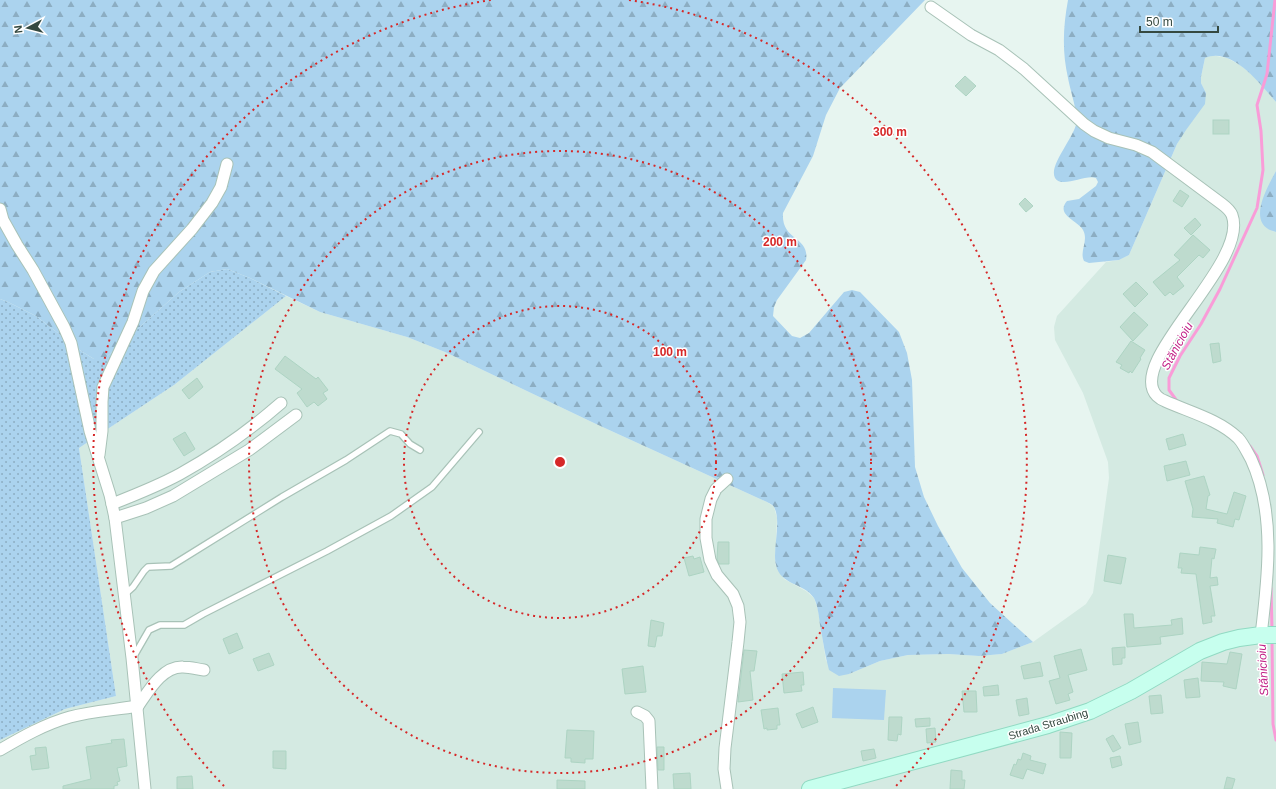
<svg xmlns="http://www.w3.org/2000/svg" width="1276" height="789" viewBox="0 0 1276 789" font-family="Helvetica,sans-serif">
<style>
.residential{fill:#d4eae2}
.grass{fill:url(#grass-dots)}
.forest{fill:url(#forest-firs)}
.park{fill:#abd3ee}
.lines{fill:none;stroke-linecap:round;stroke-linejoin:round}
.stream{stroke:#f99cd8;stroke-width:3}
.building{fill:#bedbce;stroke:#add4c3}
.service-casing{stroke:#a8c2b7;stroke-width:8}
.minor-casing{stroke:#a8c2b7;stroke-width:13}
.secondary-casing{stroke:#91dac3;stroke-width:18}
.service{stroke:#fff;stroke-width:5.5}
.minor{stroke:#fff;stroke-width:11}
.secondary{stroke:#c7ffee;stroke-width:16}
.ring{fill:none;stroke:#d62828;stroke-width:2;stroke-dasharray:2 4}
.labels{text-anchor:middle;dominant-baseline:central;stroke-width:3;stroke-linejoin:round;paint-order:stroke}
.street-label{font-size:11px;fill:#354940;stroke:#fff}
.water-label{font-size:12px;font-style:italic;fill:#c22187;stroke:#fff}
.centre{fill:#d62828;stroke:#fff;stroke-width:2}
.ring-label{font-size:12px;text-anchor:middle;font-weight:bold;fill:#d62828;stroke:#fff;stroke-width:3;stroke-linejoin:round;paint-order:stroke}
</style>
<defs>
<pattern id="grass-dots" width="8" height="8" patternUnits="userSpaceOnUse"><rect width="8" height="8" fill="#abd3ee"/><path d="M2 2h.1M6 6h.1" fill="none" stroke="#8cadc2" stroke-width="1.8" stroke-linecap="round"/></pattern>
<pattern id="forest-firs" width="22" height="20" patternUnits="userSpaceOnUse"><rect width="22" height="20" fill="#abd3ee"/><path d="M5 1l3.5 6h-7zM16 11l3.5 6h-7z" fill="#8cadc2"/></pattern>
</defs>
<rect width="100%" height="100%" fill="#e7f5f0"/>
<path class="residential" d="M1211 55 1227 58 1240 65 1254 76 1276 102V171L1261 205 1272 231 1276 232V789H0V740L65 709 116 696 79 448 174 385 286 296 320 312 407 337 445 352 596 424 767 502 774 507 777 518 775 564 784 579 806 591 814 598 818 610 826 661 849 674 880 661 908 655 948 654 979 656 1002 654 1033 642 1086 604 1093 593 1109 478 1108 462 1083 393 1055 340 1054 327 1057 316 1106 262 1119 260 1129 255 1177 144 1206 93 1201 83V77L1205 58Z"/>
<path class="grass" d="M227 269 250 278 286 296 174 385 79 448 116 696 65 709 0 740V299L8 302 36 316 81 351 94 359H104L179 292 210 272Z"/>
<g class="forest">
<path d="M0 0H925L840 88 826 115 813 156 783 213C781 241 810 236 806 260L777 300 774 307 773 316 792 336 800 338 809 333 844 292 852 290 860 292 899 332 907 353 912 380 915 467 924 497 938 526 962 568 990 603 1033 642 1002 654 979 656 948 654 908 655 880 661 849 674 839 676 829 670C825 656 823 640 820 625 819 617 818 606 814 598 804 583 780 585 776 565 772 550 782 521 774 507 773 505 769 503 767 502L596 424 445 352 407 337 320 312 250 278 227 269 210 272 179 292 104 359H94L81 351 36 316 8 302 0 299Z"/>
<path d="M1068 0H1276V102C1261 85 1232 46 1205 58L1201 77V83L1206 93 1205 104 1186 130 1177 144 1129 255 1119 260 1089 263 1084 261C1079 251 1089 241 1083 230 1078 221 1055 215 1067 201L1079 199 1096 186 1098 182 1096 178C1085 174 1062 189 1055 178 1048 165 1076 136 1077 120 1077 111 1070 89 1068 78 1062 52 1063 27 1068 0Z"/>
<path d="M1276 171V232C1245 225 1267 188 1276 171Z"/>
</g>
<path class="park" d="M833 688 886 690 884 720 832 718Z"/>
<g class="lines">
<g class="stream">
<path d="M1177 401 1169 390V378L1180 356 1201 324 1220 289 1257 208 1263 170 1261 131 1257 105 1267 74 1275 0"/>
<path d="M1250 446 1257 456 1263 475"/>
<path d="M1271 588 1272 630"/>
<path d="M1272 640 1273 724 1276 740"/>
</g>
</g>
<g class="building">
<path d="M965 76 976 86 966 96 955 86Z"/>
<rect x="1213" y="120" width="16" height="14"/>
<path d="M1180 190 1189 196 1182 207 1173 201Z"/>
<path d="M1025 198 1033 206 1026 212 1019 204Z"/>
<path d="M1195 218 1201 225 1191 235 1184 228Z"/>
<path d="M1193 235 1210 250 1203 258 1199 255 1177 277 1184 286 1173 295 1170 292 1165 296 1153 282 1180 260 1174 255Z"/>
<path d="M1136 282 1148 294 1135 307 1123 294Z"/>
<path d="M1134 312 1148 325 1133 341 1120 327Z"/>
<path d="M1131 341 1145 350 1140 358 1141 359 1132 373 1130 371 1129 373 1120 368 1122 365 1116 362Z"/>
<path d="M1219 343 1221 361 1213 363 1210 344Z"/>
<path d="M285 356 316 379 318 377 328 390 323 393 327 399 318 406 314 402 307 407 297 393 302 389 275 369Z"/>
<path d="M197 378 203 387 189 399 182 390Z"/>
<path d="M185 432 195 449 184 456 173 439Z"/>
<path d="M1183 434 1186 445 1169 450 1166 439Z"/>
<path d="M1186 461 1190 475 1167 481 1164 466Z"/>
<path d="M1204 476 1210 495 1208 496 1206 509 1227 514 1234 492 1246 496 1239 520 1235 519 1233 527 1217 523 1218 519 1192 517 1193 509 1185 481Z"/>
<path d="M718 542H729V564H719L717 559Z"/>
<path d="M1200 547 1216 549 1214 559 1212 558 1210 578 1217 577 1218 585 1210 586 1215 616H1211L1212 622 1203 624 1196 574 1181 573 1182 568H1178L1180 553 1199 555Z"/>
<path d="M1108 555 1126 558 1121 584 1104 581Z"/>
<path d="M693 556 694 559 700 557 704 572 689 576 684 558Z"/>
<path d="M1124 614H1133L1134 628 1172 625 1171 620 1182 618 1183 634 1160 637 1161 644 1127 647Z"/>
<path d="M651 620 664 623 662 636H657L655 647 648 646Z"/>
<path d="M237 633 243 648 229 654 223 639Z"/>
<path d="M1125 647V658H1122V664L1113 665 1112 648Z"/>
<path d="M1081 649 1087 670 1068 675 1073 692 1068 694 1070 700 1056 704 1049 681 1060 678 1054 656Z"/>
<path d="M744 650 757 651 754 671H750L753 700 738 702Z"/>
<path d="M1230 652 1242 654 1236 689 1223 686 1224 682 1201 681 1202 662 1227 664Z"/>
<path d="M269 653 274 665 258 671 253 659Z"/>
<path d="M1040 662 1043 676 1024 679 1021 666Z"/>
<path d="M643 666 646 692 625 694 622 669Z"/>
<path d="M803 672 804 685H801L802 691 784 693 782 674Z"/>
<path d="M1198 678 1200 697 1186 698 1184 680Z"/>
<path d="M998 685 999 695 984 696 983 687Z"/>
<path d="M962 691H976L977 712H964Z"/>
<path d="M1161 695 1163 713 1151 714 1149 696Z"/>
<path d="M1027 698 1029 714 1019 716 1016 700Z"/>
<path d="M813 707 818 722 802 728 796 714Z"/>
<path d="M778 708 780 725H777V729L767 730V728L764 729 761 710Z"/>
<path d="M889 717H902L901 735 898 734 897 741 888 740Z"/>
<path d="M930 718V726L916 727 915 719Z"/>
<path d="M1138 722 1141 742 1129 745 1125 724Z"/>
<path d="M935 728 936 742 927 743 926 729Z"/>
<path d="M567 730 594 731 593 759H585V763L571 762V758H565Z"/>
<path d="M1060 732 1072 733 1071 758H1060Z"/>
<path d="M1113 735 1121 748 1113 752 1106 739Z"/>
<path d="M124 739 127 766 117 768 120 781 117 782 118 785 114 786V789H63V786L91 779 86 747 112 743 111 740Z"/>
<path d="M46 747 49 768 32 770 30 756 36 755 35 748Z"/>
<path d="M657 747H664V770H658Z"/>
<path d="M874 749 876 758 863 761 861 751Z"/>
<path d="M273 751H286V769L273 768Z"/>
<path d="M1023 753 1031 756 1030 760 1046 764 1043 774 1027 769 1023 779 1010 775 1014 764 1016 765 1018 759 1021 760Z"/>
<path d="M1120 756 1122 765 1112 768 1110 758Z"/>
<path d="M951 770 962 771V780H965L964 789H950Z"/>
<path d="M690 773 691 789H674L673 774Z"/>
<path d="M192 776 193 789H177V777Z"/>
<path d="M1227 777 1235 779 1232 789H1224Z"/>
<path d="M557 780 585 781V789H557Z"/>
</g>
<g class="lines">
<defs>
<g id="service">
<path d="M124 595 133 587 144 571 148 567 171 566 282 497 346 460 390 431 401 434 410 444 420 450"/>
<path d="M134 656 149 630 160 625H184L203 614 327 551 391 516 432 487 479 432"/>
</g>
<g id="minor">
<path d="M931 7 971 35 999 50 1024 69 1084 124 1094 131 1109 138 1136 145 1152 152 1222 204C1226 207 1230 210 1232 215 1250 263 1124 362 1157 396 1159 398 1162 400 1165 401 1189 412 1218 419 1238 438 1243 443 1247 452 1251 459 1276 513 1268 578 1261 635"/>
<path d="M0 209 3 220 17 245 33 270 64 327 71 343 90 431 110 495 115 518 132 658 145 789"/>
<path d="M99 455 102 431V402L103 387 133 322 143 291 154 271 192 229 212 203 221 187 227 164"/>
<path d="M727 479 716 489 711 499 706 519V538L710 560 717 575 733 594 738 606 740 622 738 642 725 748 724 769 727 789"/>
<path d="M112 504C135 495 158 486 180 474 216 454 250 430 281 403"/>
<path d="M115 518 146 508 173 496 249 450 296 415"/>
<path d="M138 706C148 692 162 666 183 667 190 667 197 669 204 670"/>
<path d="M637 712 645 716 649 721 652 789"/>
<path d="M0 750C22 737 45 724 70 717 92 711 115 710 138 706"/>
</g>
<path id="secondary" d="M810 789 1048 725 1090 711 1131 691 1200 651 1223 642 1239 638 1261 635H1276"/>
</defs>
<use href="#service" class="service-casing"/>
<use href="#minor" class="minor-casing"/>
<use href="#secondary" class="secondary-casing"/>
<use href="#service" class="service"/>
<use href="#minor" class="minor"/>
<use href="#secondary" class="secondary"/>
</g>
<g class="ring">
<circle cx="560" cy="462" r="156"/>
<circle cx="560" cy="462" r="311"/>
<path d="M224 786A467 467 0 0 1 491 0M629 0A467 467 0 0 1 896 786"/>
</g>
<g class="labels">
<g class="street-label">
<text transform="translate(1048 724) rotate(-17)">Strada Straubing</text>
</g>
<g class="water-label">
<text transform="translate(1177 346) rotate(-61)">Stănicioiu</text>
<text transform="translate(1263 670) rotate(-93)">Stănicioiu</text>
</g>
</g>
<circle cx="560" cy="462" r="6" class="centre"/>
<g class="ring-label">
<text x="890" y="136">300 m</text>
<text x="780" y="246">200 m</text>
<text x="670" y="356">100 m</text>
</g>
<g transform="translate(28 28) rotate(263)" stroke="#ffffff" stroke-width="3" paint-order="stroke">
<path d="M0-3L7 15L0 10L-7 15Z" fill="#354940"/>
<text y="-6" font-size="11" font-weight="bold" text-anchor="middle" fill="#354940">N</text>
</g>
<path d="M1140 26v6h78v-6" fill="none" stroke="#354940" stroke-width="2"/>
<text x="1146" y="26" font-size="12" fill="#354940" stroke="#ffffff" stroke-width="3" paint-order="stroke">50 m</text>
</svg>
